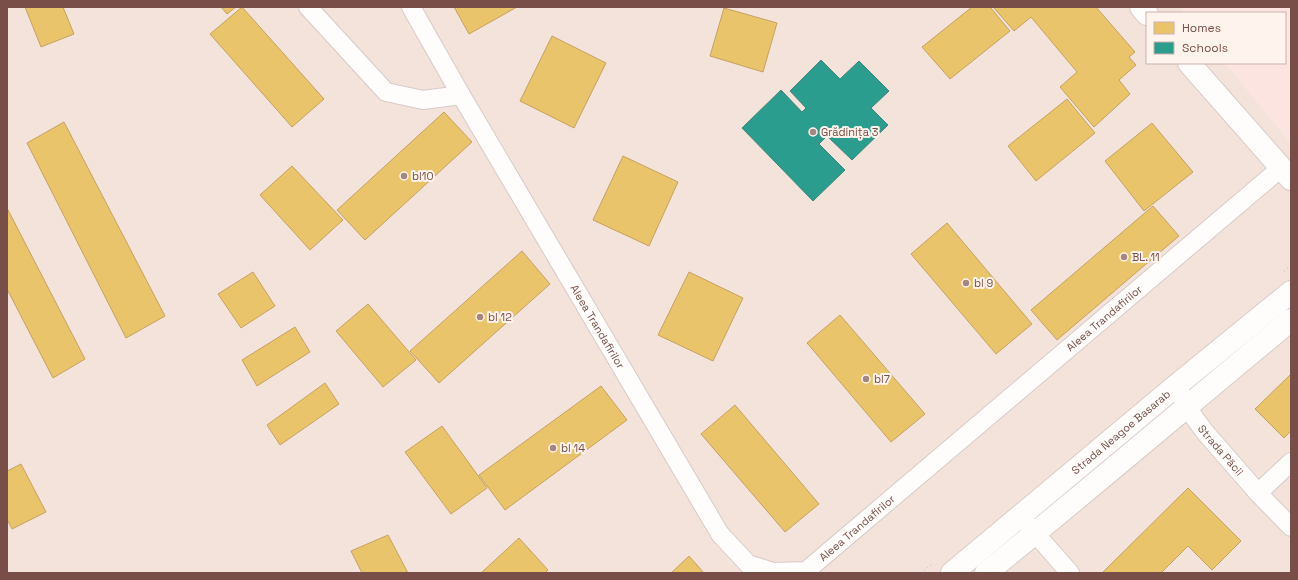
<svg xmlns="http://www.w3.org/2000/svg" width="1298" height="580" viewBox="0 0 1298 580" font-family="'Space Grotesk',sans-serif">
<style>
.residential{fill:#f4e3db;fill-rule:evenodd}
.commercial{fill:#fce4e1}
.homes{fill:#e9c46a;stroke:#c7a160}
.schools{fill:#2a9d8f;stroke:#42857a}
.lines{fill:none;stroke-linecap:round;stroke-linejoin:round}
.street-casing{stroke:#d7cbc8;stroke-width:20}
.secondary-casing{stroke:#d9ccc9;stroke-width:24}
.path{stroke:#dbcfcd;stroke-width:2.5;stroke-dasharray:1 3;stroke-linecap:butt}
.street{stroke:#fefdfc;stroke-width:18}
.secondary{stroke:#fefdfc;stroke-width:22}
.poi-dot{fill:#a58681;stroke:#fff4ed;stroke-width:1.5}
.labels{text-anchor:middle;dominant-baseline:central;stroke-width:4;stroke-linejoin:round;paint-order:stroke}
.poi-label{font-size:11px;fill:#794e48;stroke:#fff4ed;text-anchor:start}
.street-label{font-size:11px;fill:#794e48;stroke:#fff4ed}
</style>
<rect width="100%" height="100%" fill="#f8efeb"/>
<path class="residential" d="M7 7H1291V573H7ZM1147 13H1285V63H1147Z"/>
<path class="commercial" d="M1180 7H1291V144L1225 63H1285V13H1185Z"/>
<g class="homes">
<path d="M25 7H63L74 34 41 47Z"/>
<path d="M221 7H236L227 14Z"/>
<path d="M242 7 324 99 292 127 210 34Z"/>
<path d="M454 7H517L469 34Z"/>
<path d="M972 7H990L1010 31 950 79 922 47Z"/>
<path d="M993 7H1096L1135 52 1129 57 1136 65 1119 80 1130 94 1094 127 1060 87 1077 72 1031 17 1014 31Z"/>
<path d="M724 8 777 23 763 72 710 56Z"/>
<path d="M552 36 606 63 574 128 520 101Z"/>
<path d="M1067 99 1095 133 1036 181 1008 146Z"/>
<path d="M444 112 472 142 365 240 337 210Z"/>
<path d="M64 122 165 316 126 338 27 143Z"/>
<path d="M1152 123 1193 172 1144 211 1105 161Z"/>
<path d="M623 156 678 182 649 246 593 220Z"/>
<path d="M292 166 343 220 310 250 260 195Z"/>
<path d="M1153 206 1179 236 1057 340 1031 310Z"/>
<path d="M7 208 85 359 53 378 7 289Z"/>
<path d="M947 223 1032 324 996 354 911 254Z"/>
<path d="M522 251 550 284 439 383 410 351Z"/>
<path d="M253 272 275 306 241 328 218 294Z"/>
<path d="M689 272 743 298 713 361 658 335Z"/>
<path d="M368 304 416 360 383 387 336 331Z"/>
<path d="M840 315 925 414 891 442 807 343Z"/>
<path d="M295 327 310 352 257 386 242 360Z"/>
<path d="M1291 374V431L1284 438 1255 409Z"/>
<path d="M325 383 339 404 280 445 267 425Z"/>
<path d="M601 386 627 420 505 510 479 475Z"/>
<path d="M735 405 819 504 785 532 701 434Z"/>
<path d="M442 426 487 488 451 514 405 452Z"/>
<path d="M21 464 46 512 12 529 7 519V471Z"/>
<path d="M1188 488 1241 541 1212 570 1188 546 1161 573H1102Z"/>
<path d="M388 535 408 573H362L351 551Z"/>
<path d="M519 538 548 570 545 573H481Z"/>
<path d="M689 556 704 573H671Z"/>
</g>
<path class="schools" d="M821 60 840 79 859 61 889 91 871 108 888 125 852 160 827 136 819 144 845 170 813 201 742 128 781 90 802 112 806 108 790 91Z"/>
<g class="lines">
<defs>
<g id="street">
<path d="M308 7 386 92 423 100 461 95"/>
<path id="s1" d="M411 7 461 95 720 534 748 564 773 572 806 571 1281 168"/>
<path id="s2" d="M1177 385 1186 406 1204 431 1258 493 1291 527"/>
<path d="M1258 493 1291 462"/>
<path d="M1026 523 1070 573"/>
</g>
<g id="secondary">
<path d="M1141 7 1147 14"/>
<path d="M1189 63 1291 179"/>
<path id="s3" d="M952 573 1177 385 1291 292"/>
<path d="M986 573C1089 490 1189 404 1291 320"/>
</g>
</defs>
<use href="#street" class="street-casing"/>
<use href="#secondary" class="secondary-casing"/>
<g class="path">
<path d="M1284 271 1291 265"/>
<path d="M921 573 931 565"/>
</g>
<use href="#street" class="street"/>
<use href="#secondary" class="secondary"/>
</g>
<g class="poi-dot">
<circle cx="813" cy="132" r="4"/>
<circle cx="404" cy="176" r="4"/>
<circle cx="1124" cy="257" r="4"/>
<circle cx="966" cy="283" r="4"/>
<circle cx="480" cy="317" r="4"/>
<circle cx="866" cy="379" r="4"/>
<circle cx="553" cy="448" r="4"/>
</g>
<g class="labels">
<g class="poi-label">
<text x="821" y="132">Grădinița 3</text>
<text x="412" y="176">bl10</text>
<text x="1132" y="257">BL. 11</text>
<text x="974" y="283">bl 9</text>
<text x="488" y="317">bl 12</text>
<text x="874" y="379">bl7</text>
<text x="561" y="448">bl 14</text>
</g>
<g class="street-label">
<text stroke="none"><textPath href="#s1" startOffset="1102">Aleea Trandafirilor</textPath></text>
<text stroke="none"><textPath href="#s1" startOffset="370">Aleea Trandafirilor</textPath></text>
<text stroke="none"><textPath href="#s3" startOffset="220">Strada Neagoe Basarab</textPath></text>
<text stroke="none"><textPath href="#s2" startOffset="79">Strada Păcii</textPath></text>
<text stroke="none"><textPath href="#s1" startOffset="778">Aleea Trandafirilor</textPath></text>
</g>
</g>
<rect width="1298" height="580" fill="none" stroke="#794e48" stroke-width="16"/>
<rect x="1146" y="12" width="140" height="52" fill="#fff4ed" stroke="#c9b2ab"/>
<rect x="1154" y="22" width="20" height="12" fill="#e9c46a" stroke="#c9b2ab"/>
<text x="1182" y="32" font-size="12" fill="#794e48">Homes</text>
<rect x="1154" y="42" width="20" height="12" fill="#2a9d8f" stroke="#c9b2ab"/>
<text x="1182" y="52" font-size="12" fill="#794e48">Schools</text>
</svg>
